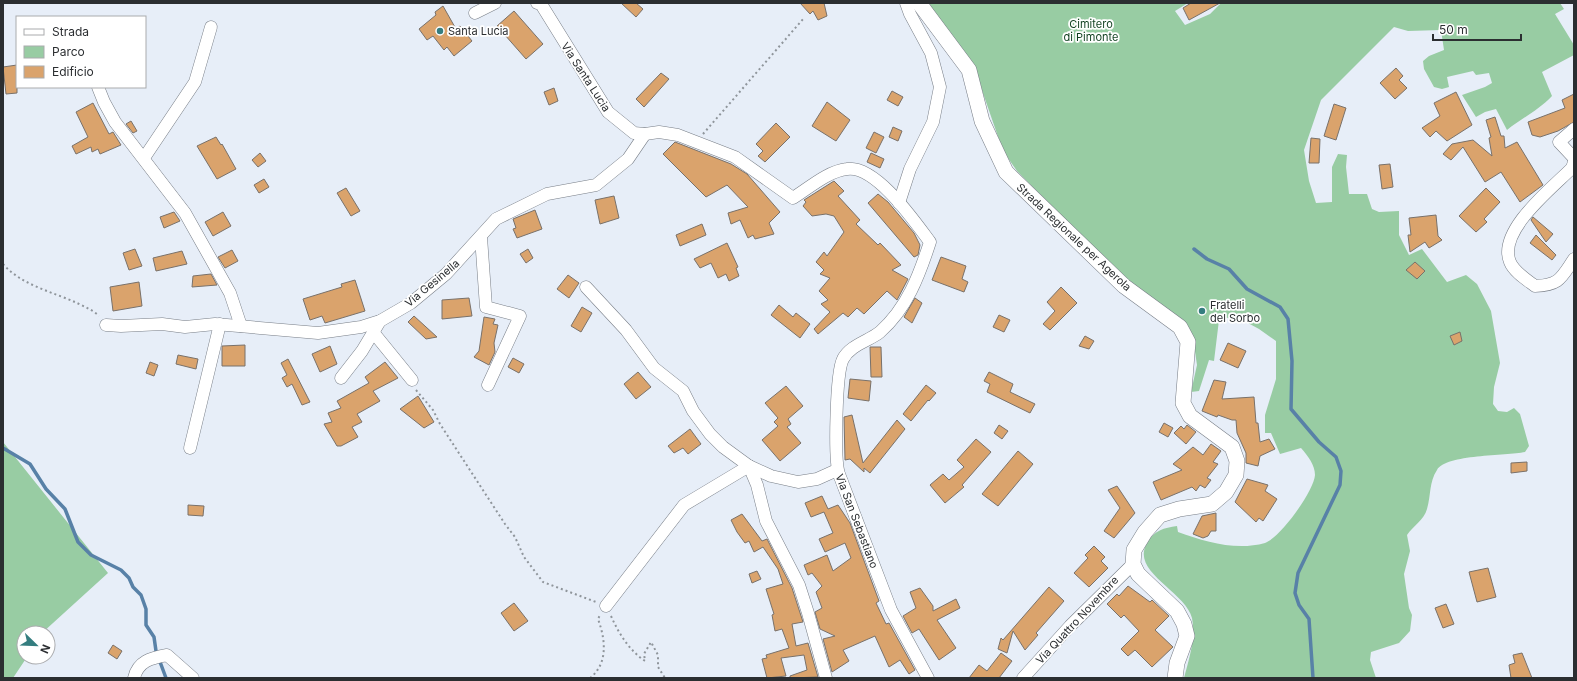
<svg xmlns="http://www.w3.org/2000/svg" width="1577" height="681" viewBox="0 0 1577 681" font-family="Inter,sans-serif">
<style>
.green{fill:#98cca3}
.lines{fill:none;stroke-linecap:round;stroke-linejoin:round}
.stream{stroke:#5881a7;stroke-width:3.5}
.building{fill:#daa36c;stroke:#79716a}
.minor-casing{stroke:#787e87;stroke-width:13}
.major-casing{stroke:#787e87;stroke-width:16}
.path{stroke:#8f959b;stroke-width:2;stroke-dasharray:2 3;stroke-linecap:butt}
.minor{stroke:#fff;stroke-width:12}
.major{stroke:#fff;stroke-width:15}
.poi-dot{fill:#347d7f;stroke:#fff;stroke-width:1.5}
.labels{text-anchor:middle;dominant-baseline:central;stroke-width:3.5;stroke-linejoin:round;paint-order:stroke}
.park-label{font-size:11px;fill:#0f3f1f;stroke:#fff}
.poi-label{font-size:11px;fill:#2b2e31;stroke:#fff;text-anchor:start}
.street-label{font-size:11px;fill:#2b2e31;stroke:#fff}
</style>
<rect width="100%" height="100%" fill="#e7eef8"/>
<g class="green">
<path d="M926 3H1188L1175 11 1185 25 1210 14 1221 3H1560L1564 9 1555 14 1574 45V55L1542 72 1552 96C1539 110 1522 118 1507 130L1496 109 1485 112 1476 117 1462 95 1485 87 1492 83 1489 73 1476 75 1473 71 1447 77 1449 87 1442 89 1434 87 1424 69 1423 61 1429 56 1444 50 1441 30 1408 31 1394 27 1321 100 1304 150 1309 181 1316 203 1332 202V167L1338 154 1347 155 1346 167 1349 194H1367L1372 209 1379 212 1399 211V235L1409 255 1422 249 1447 282 1466 275 1477 284 1491 311 1500 363 1494 387 1493 404 1498 411 1507 412 1514 408 1520 414 1529 446 1525 452C1506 456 1446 454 1437 470 1429 482 1431 495 1427 509 1424 520 1413 526 1407 535L1410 551 1404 574 1409 608 1412 615 1410 631 1399 643 1371 652 1370 660 1376 678H1184C1189 659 1196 638 1192 618 1185 591 1130 572 1147 543 1154 530 1164 528 1177 526L1178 532C1206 542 1236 551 1265 543 1280 538 1314 491 1315 475 1315 465 1308 456 1301 448L1280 454 1271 433H1265V415L1276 379V341L1259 329 1235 316 1219 320 1214 361 1209 360 1199 391 1191 392 1197 365 1194 345 1187 324 1128 284 1017 171 1003 151 976 73Z"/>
<path d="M3 442 108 573 42 633H24V657H27L13 678H3Z"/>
</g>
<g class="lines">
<g class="stream">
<path d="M1194 249 1207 259 1229 269 1247 289 1280 307 1288 319 1292 361 1291 409 1319 442 1336 457 1341 471 1340 485 1298 573 1295 593 1299 605 1309 619 1313 678"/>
<path d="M3 448 30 464 46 489 65 509 78 542 91 555 121 570 129 578 133 587 141 595 146 609V625L154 637 156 651 166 678"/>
</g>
</g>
<g class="building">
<path d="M621 3H636L643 9 636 17Z"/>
<path d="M800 3H824L827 16 818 20 813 11 810 14Z"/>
<path d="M1191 3H1220L1189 20 1183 8Z"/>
<path d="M443 6 456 29 460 26 472 41 454 56 447 47 444 50 433 36 427 40 419 29 436 15 435 12Z"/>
<path d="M514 11 543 44 526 59 497 26Z"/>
<path d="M17 65V93L6 94 3 67Z"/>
<path d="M1396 68 1403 76 1399 80 1407 88 1395 99 1380 83Z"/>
<path d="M661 73 669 79 644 107 636 99Z"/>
<path d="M554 88 558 101 549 105 544 92Z"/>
<path d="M892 91 903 97 898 106 887 100Z"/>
<path d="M1456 92 1472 125 1447 141 1436 131 1430 137 1422 128 1440 116 1434 103Z"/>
<path d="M1574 94V122L1558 131 1540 137 1532 135 1528 122 1565 108 1562 100Z"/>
<path d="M827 102 850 120 836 141 812 126Z"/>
<path d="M93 103 109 134 113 132 121 145 100 154 98 149 92 152 91 147 76 154 72 146 88 137 76 112Z"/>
<path d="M1334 104 1346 108 1336 140 1324 136Z"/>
<path d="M1495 117 1501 136H1504L1505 148 1517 142 1543 185 1520 202 1501 172 1485 182 1463 147 1451 160 1443 154 1452 144 1473 140 1492 156 1489 138 1491 137 1486 120Z"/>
<path d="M131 121 137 131 133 133 126 124Z"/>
<path d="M776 123 790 137 765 162 758 156 763 151 756 144Z"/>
<path d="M893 127 902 131 898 141 889 137Z"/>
<path d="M874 132 884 137 876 153 866 148Z"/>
<path d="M216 137 221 145 222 144 236 169 217 179 197 146Z"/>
<path d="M1311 138 1320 139 1319 163H1309Z"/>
<path d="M675 142 731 164 747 174 780 212 769 223 774 234 755 239 753 235 748 238 740 220 731 224 728 213 748 207 727 185 706 197 663 154Z"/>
<path d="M260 153 266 161 258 167 252 160Z"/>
<path d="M871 153 884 159 880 168 867 162Z"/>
<path d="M1390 164 1393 187 1382 189 1379 165Z"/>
<path d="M264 179 269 187 259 193 254 185Z"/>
<path d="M834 181 844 191 838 196 860 220 856 224 878 245 880 243 901 265 892 270 908 279 897 300 887 291 864 314 857 308 848 317 843 313 818 334 814 329 830 312 821 304 828 300 819 291 830 278 820 274 824 270 816 262 824 252 827 256 844 232 834 216 826 214 812 216 803 206 806 202 804 200Z"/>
<path d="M346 188 360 211 351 216 337 193Z"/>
<path d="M1486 188 1500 202 1484 219 1487 222 1476 232 1459 216Z"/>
<path d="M878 194 888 202 914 233 920 245 918 255 914 257 868 203Z"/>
<path d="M614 196 619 218 600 224 595 200Z"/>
<path d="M535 210 542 229 517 238 513 229 516 228 513 219Z"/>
<path d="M174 212 180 221 164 228 160 217Z"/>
<path d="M223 212 231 226 213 236 205 222Z"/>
<path d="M1436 215 1438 236 1442 240 1429 248 1425 242 1410 252 1408 235H1411L1409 218Z"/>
<path d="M1533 217 1553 234 1546 242 1531 220Z"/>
<path d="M702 224 706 235 680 246 676 235Z"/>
<path d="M1536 235 1556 255 1552 260 1530 243Z"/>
<path d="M727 243 738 267 736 268 739 276 729 281 726 274 718 278 711 263 700 268 694 259Z"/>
<path d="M135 249 142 266 129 270 123 253Z"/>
<path d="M528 249 533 258 526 263 520 254Z"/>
<path d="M232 250 238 261 225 268 218 257Z"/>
<path d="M182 251 187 264 156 271 153 258Z"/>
<path d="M941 257 966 266 962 279 968 282 964 292 932 280Z"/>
<path d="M1415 262 1425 271 1417 279 1406 270Z"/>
<path d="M211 274 217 285 192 287 193 276Z"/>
<path d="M568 275 579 283 569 298 557 289Z"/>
<path d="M355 280 365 311 325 323 322 316 310 320 303 299 342 287 341 284Z"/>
<path d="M139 282 142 306 113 311 110 287Z"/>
<path d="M1061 287 1077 303 1050 330 1043 324 1055 311 1047 302Z"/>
<path d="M469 298 472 316 442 319V300Z"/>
<path d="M915 298 922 303 912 323 904 317Z"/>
<path d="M779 305 793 317 796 313 810 324 800 338 771 315Z"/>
<path d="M582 307 592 313 581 332 571 326Z"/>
<path d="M999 315 1010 320 1004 332 993 327Z"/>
<path d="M414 316 437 337 426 339 408 322Z"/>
<path d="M484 317 495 319 493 324 498 325 494 343 495 352 489 365 474 357 479 351Z"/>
<path d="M1460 332 1462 341 1454 345 1450 336Z"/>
<path d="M1085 336 1094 341 1089 349 1079 346Z"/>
<path d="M1228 343 1246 351 1238 368 1220 360Z"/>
<path d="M245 345V366H222V346Z"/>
<path d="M330 346 337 364 320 372 312 354Z"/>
<path d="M870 347H881L882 377H871Z"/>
<path d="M178 355 198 359 196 369 176 364Z"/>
<path d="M513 358 524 364 519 373 508 367Z"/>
<path d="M288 359 310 402 302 405 292 384 287 387 282 378 287 375 281 363Z"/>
<path d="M150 362 158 365 154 376 146 373Z"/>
<path d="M385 362 398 378 373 391 380 401 357 414 362 422 352 427 358 437 341 446H337L324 424 332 422 328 413 341 408 337 401 369 383 365 377Z"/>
<path d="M638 372 651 387 636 399 624 384Z"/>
<path d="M989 372 1013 384 1010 392 1035 404 1030 413 987 392 990 384 984 381Z"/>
<path d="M850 379 871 381 869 401 848 398Z"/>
<path d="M1214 380 1226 382 1222 399 1254 397 1256 423H1258L1260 442 1269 439 1275 449 1260 456 1258 466 1246 463V453L1237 433 1236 420H1232L1218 415 1217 417 1202 411Z"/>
<path d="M926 385 936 393 929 401 928 400 911 421 903 414Z"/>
<path d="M786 386 803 406 788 419 791 424 787 427 801 443 780 461 762 440 778 426 774 422 778 418 765 403Z"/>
<path d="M418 396 434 422 424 428 400 409Z"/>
<path d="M852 415 863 463 897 420 905 429 870 473 864 468V472L850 459 845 460 844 417Z"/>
<path d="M1164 423 1173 428 1168 437 1159 432Z"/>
<path d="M999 425 1008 431 1002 439 994 433Z"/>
<path d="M1187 425 1196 432 1186 444 1174 433 1181 426 1184 429Z"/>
<path d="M690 429 701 444 688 454 683 448 674 453 668 446Z"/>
<path d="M976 439 991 452 962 485 964 487 945 503 930 485 943 474 949 480 964 467 957 460Z"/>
<path d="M1211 444 1221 451 1213 462 1218 464 1207 478 1211 480 1205 488 1200 485 1196 491 1192 487 1161 500 1153 482 1182 470 1173 464 1193 447 1203 455Z"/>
<path d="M1018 451 1033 464 998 506 982 494Z"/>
<path d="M1527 462V471L1511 473V463Z"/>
<path d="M1247 479 1268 485 1265 491 1277 499 1263 521 1259 518 1256 522 1235 502Z"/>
<path d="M1117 486 1135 513 1114 538 1104 531 1120 508 1108 490Z"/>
<path d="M822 496 828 509 838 505 850 523 879 601 876 603 886 624 889 623 915 670 909 674 900 660 889 667 875 636 843 650 849 661 832 672 823 639 835 636 820 629 815 612 822 608 816 592 822 586 812 573 808 575 804 565 827 555 833 571 851 558 845 543 825 552 819 539 833 533 824 512 811 517 805 503Z"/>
<path d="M188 505 204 506 203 516 188 515Z"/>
<path d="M1216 513V531H1211L1208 536 1203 538 1193 534 1202 516Z"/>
<path d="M742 514 762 541 767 539 792 588 803 622 792 624 796 646 808 643 818 677 790 678V676L807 670 804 655 781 658 786 676 767 678 762 659 767 658 766 655 789 648 782 629 775 631 772 615 774 614 766 589 783 584 778 569 763 547 754 552 749 541 745 543 737 532 731 520Z"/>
<path d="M1094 546 1105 557 1101 561 1108 568 1089 587 1074 573 1088 558 1085 555Z"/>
<path d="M1488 568 1496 597 1477 602 1469 572Z"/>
<path d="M757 571 761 579 752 583 749 574Z"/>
<path d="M1128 586 1150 602 1152 600 1169 616 1155 630 1173 647 1152 667 1135 650 1128 656 1121 649 1139 631 1124 615 1121 618 1107 604 1117 594 1119 596Z"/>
<path d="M1049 587 1064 601 1036 633 1038 635 1025 650 1013 631 1007 653 998 649 1001 638 1003 640Z"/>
<path d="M920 588 933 606V611L956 599 960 608 937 620 956 648 939 660 919 629 912 633 903 616 916 608 910 592Z"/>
<path d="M514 603 528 621 514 631 501 613Z"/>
<path d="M1446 604 1454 624 1443 628 1435 608Z"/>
<path d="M113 645 122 651 117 659 108 653Z"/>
<path d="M1001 653 1012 661 999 678H969L979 665 987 671Z"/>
<path d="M1522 653 1532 678H1511L1509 665 1515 663 1513 655Z"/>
</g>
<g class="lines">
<defs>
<g id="minor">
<path d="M537 3 541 4 608 112 634 133 645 134 659 132 678 135 735 157 793 198C809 188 828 171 847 169 876 165 915 222 930 242 919 276 907 308 880 332 869 341 850 345 843 359 836 372 834 459 839 474L891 610 928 678"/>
<path d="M475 13 495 3"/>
<path d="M98 87 104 102 115 122 185 213 230 293 241 326"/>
<path d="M1574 129 1559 142 1574 158"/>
<path d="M144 158 195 82 211 27"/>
<path d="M1574 162 1572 168C1552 188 1497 231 1510 262 1514 272 1527 280 1535 286 1560 285 1561 278 1574 259"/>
<path d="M899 203 910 169 933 122 940 87 931 53 910 14 906 3"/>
<path d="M481 237 486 307 520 316 488 385"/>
<path d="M586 287 626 330 654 368 683 391 693 411 710 434 723 447 749 466 771 476 798 482 817 479 837 470"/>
<path d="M106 325 121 326 162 324 185 327 215 324 318 333 361 327 380 321 411 303 446 274 496 219 547 194 596 185 628 159 645 134"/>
<path d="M373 332 412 380"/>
<path d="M341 378 362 351 380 321"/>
<path d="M190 448 220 324"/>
<path d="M749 466 757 485 766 521 799 585 808 613 826 678"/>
<path d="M606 606 684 505 749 466"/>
<path d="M134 678C138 661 151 658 167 655L193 678"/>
<path d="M1023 678 1070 626 1133 564"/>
</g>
<path id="major" d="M919 3 969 70 982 121 1006 172 1124 286 1180 327 1188 342 1183 403 1190 416 1232 447 1237 461 1236 475 1226 492 1212 504 1179 509 1160 515 1145 532 1134 550 1133 564 1138 574 1177 611 1184 624 1187 636 1177 663 1175 678"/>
</defs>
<use href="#minor" class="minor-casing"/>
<use href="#major" class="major-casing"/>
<g class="path">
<path d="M703 134 804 18"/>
<path d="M3 264C21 285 53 292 77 303 85 307 93 310 99 316"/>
<path d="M416 390 433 410 440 424 505 524 515 537 524 557 543 582 596 602"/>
<path d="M611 616C619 634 629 650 645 661L644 654 651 642 658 655V667L665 678"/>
<path d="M590 678C609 663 605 638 598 619L600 615"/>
</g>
<use href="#minor" class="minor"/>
<use href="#major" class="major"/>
</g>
<g class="poi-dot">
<circle cx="440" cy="31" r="4"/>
<circle cx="1202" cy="311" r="4"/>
</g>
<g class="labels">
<g class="park-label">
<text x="1091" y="24">Cimitero<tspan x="1091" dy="13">di Pimonte</tspan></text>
</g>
<g class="poi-label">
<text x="448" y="31">Santa Lucia</text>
<text x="1210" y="305">Fratelli<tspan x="1210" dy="13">del Sorbo</tspan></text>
</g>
<g class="street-label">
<text transform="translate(586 77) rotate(57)">Via Santa Lucia</text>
<text transform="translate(1074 237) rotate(43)">Strada Regionale per Agerola</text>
<text transform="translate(432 283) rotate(-40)">Via Gesinella</text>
<text transform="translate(857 521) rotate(69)">Via San Sebastiano</text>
<text transform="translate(1077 620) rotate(-47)">Via Quattro Novembre</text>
</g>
</g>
<rect width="1577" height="681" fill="none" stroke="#2b2e31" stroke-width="8"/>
<rect x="16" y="16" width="130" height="72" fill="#ffffff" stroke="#aaabad"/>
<rect x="24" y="29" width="20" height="6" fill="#ffffff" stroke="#aaabad"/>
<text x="52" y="36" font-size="12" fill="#2b2e31">Strada</text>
<rect x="24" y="46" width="20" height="12" fill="#98cca3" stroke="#aaabad"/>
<text x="52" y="56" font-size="12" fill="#2b2e31">Parco</text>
<rect x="24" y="66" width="20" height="12" fill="#daa36c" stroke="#aaabad"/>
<text x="52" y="76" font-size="12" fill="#2b2e31">Edificio</text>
<g transform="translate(36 645) rotate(113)"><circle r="19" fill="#ffffff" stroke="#aaabad"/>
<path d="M0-3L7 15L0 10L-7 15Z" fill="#347d7f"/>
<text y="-6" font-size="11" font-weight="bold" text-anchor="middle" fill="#2b2e31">N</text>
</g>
<path d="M1433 34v6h88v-6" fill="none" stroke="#2b2e31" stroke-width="2"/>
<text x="1439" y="34" font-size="12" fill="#2b2e31" stroke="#ffffff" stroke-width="3" paint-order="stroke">50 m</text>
</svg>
